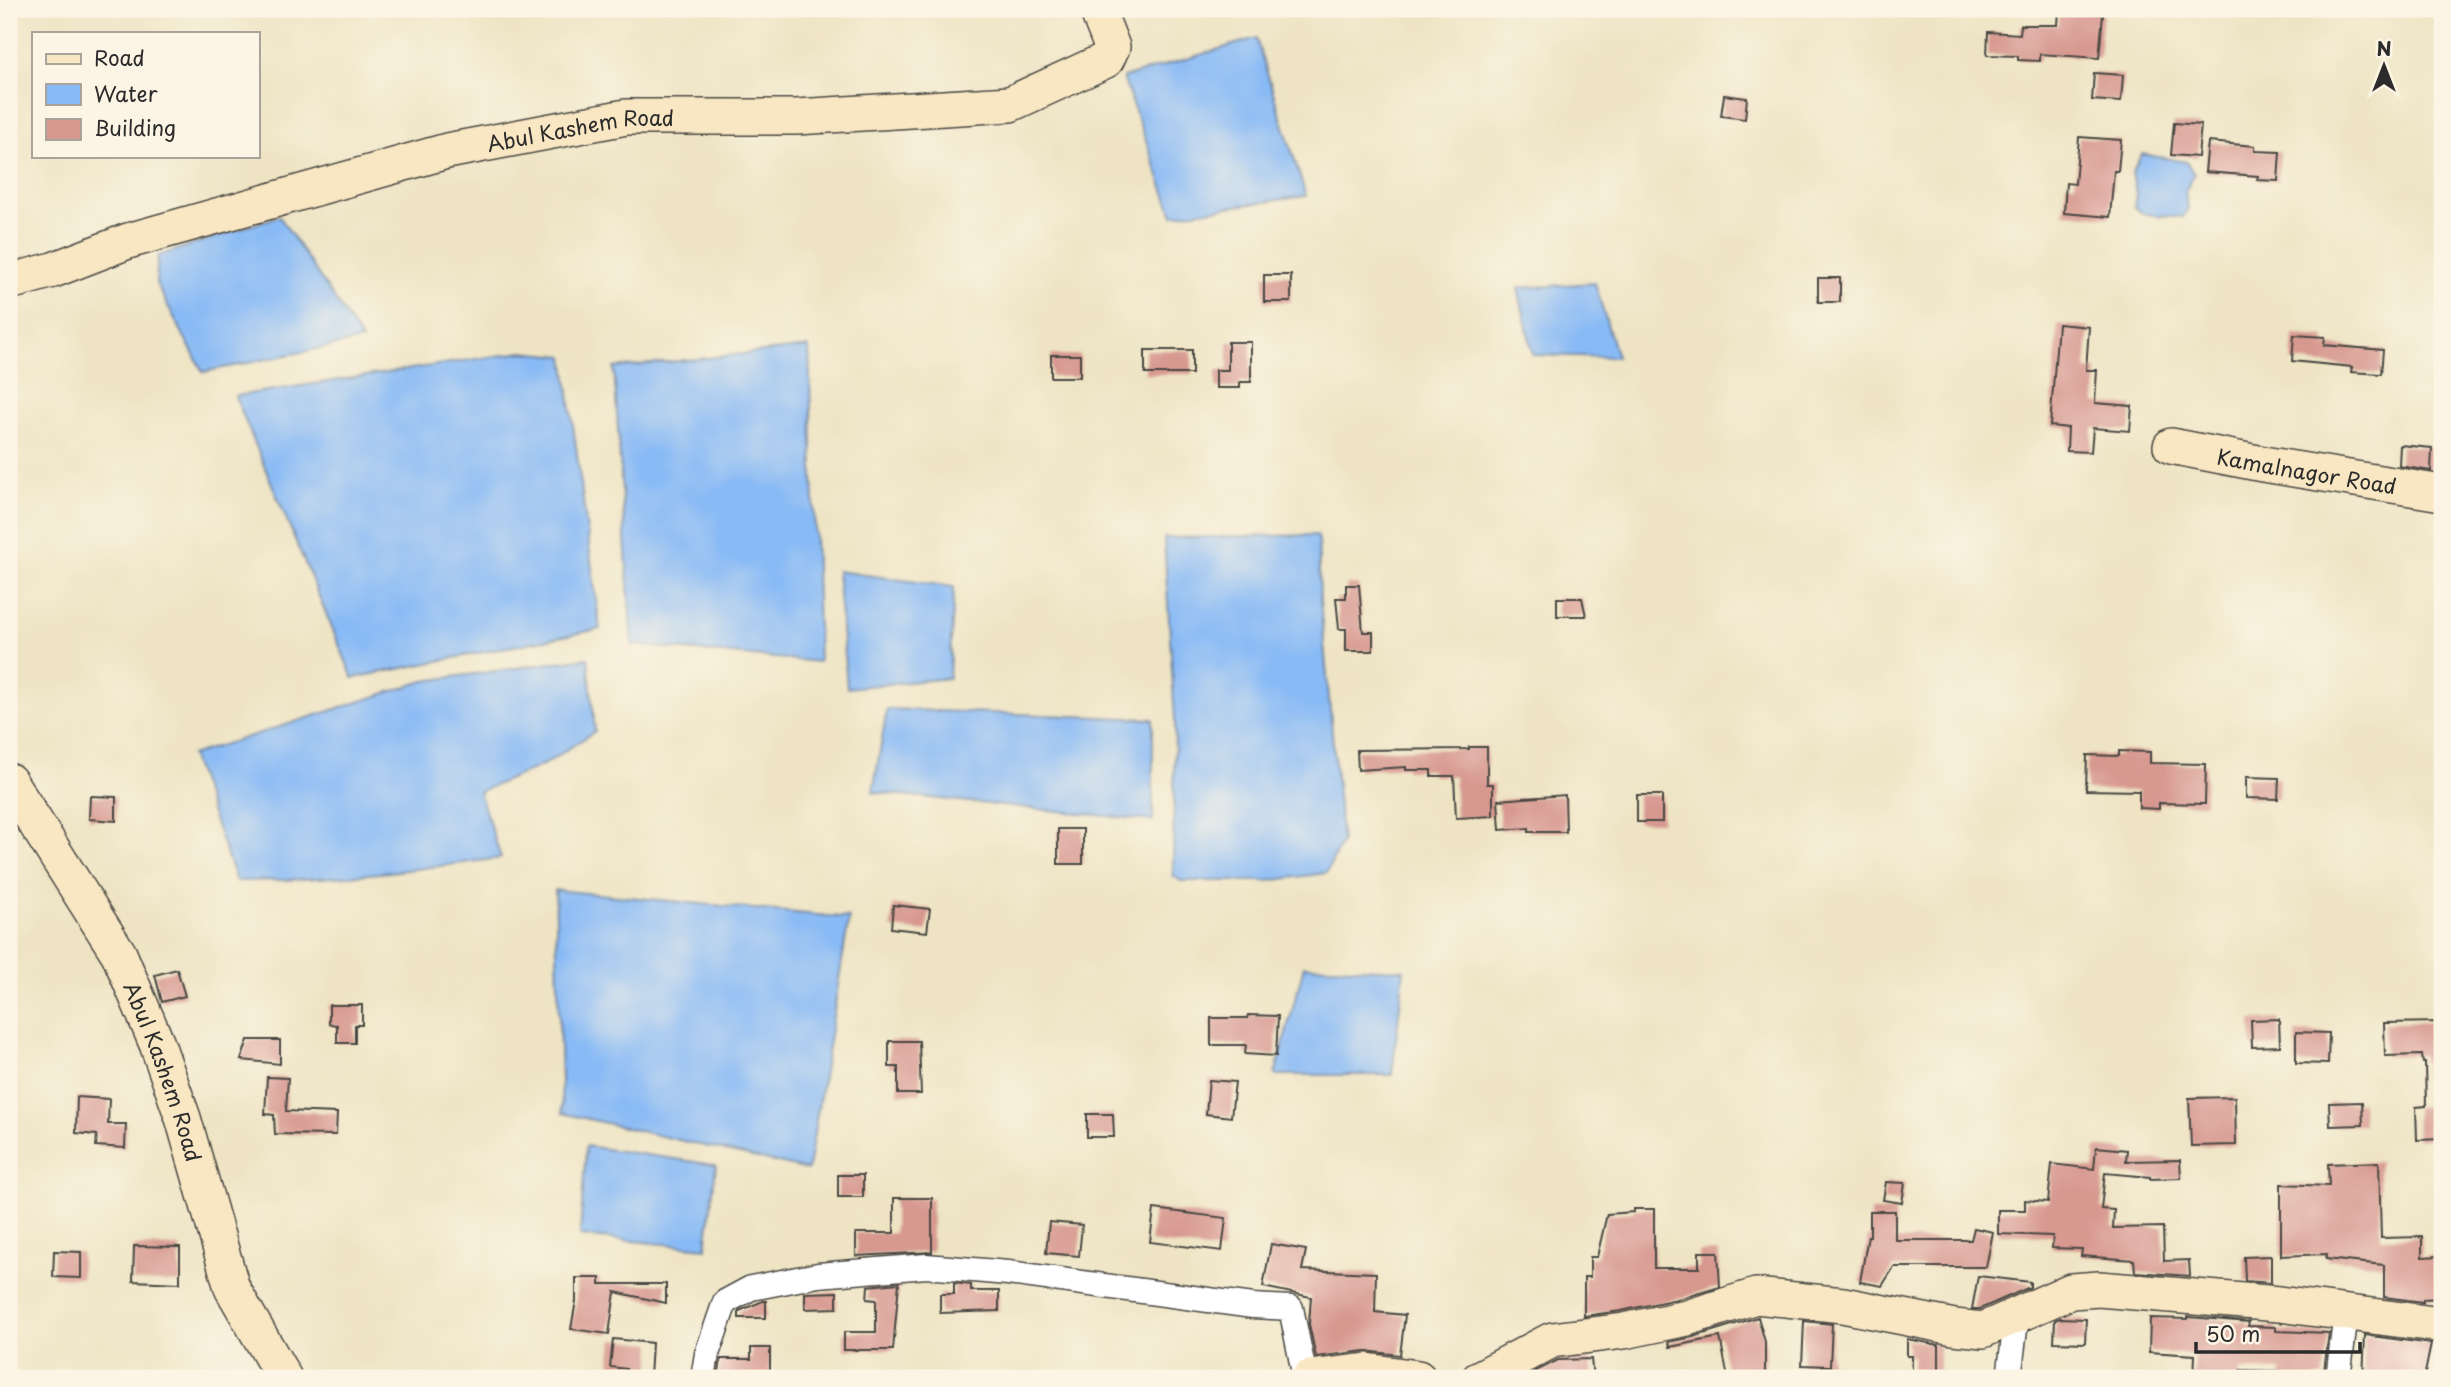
<svg xmlns="http://www.w3.org/2000/svg" width="2451" height="1387" viewBox="0 0 2451 1387" font-family="'Playpen Sans',sans-serif">
<style>
.water{fill:#88baf5;stroke:#5a7290;stroke-width:2}
.building{fill:#d79890}
.lines{fill:none;stroke-linecap:round;stroke-linejoin:round}
.street-casing{stroke:#484742;stroke-width:27}
.secondary-casing{stroke:#484742;stroke-width:38}
.street{stroke:#fff;stroke-width:24}
.secondary{stroke:#f9e7c3;stroke-width:35}
.labels{text-anchor:middle;dominant-baseline:central;stroke-width:7;stroke-linejoin:round;paint-order:stroke}
.street-label{font-size:21px;fill:#2b2b2b;stroke:#fcf5e5}
</style>
<rect width="100%" height="100%" fill="#fcf5e5"/>
<filter id="ink" filterUnits="userSpaceOnUse"><feTurbulence type="fractalNoise" baseFrequency=".0143" numOctaves="2"/><feDisplacementMap in="SourceGraphic" scale="14" xChannelSelector="R" yChannelSelector="G"/><feConvolveMatrix kernelMatrix="1 2 1 2 8 2 1 2 1" color-interpolation-filters="sRGB"/></filter>
<filter id="wash" filterUnits="userSpaceOnUse"><feTurbulence type="fractalNoise" baseFrequency=".00686" numOctaves="4" result="noise"/><feDisplacementMap in="SourceGraphic" scale="28" xChannelSelector="R" yChannelSelector="G"/><feGaussianBlur stdDeviation="1.57" result="paint"/><feColorMatrix in="noise" values="0 0 0 0 0 0 0 0 0 0 0 0 0 0 0 0 0 1.4 0 .05"/><feComposite in="paint" operator="in"/></filter>
<g filter="url(#wash)">
<rect width="100%" height="100%" fill="#eee4c4"/>
<g class="water">
<path d="M1256 38 1306 196 1173 215 1123 78Z"/>
<path d="M2142 154 2186 162 2194 174 2185 192 2188 208 2183 217 2144 214 2134 207 2136 194 2132 172Z"/>
<path d="M279 216 362 340 203 372 156 283 158 256Z"/>
<path d="M1595 283 1617 357 1533 355 1518 288Z"/>
<path d="M809 347 819 662 632 645 614 368Z"/>
<path d="M522 352 564 356 600 629 353 678 235 396Z"/>
<path d="M1318 535 1320 599 1342 842 1326 873 1267 881H1181L1173 875 1175 721 1164 538Z"/>
<path d="M837 571 954 587 949 678 847 688Z"/>
<path d="M588 658 595 731 545 764 479 792 501 858C413 870 325 881 236 881L191 755 424 681Z"/>
<path d="M887 709 1153 719V821L873 792Z"/>
<path d="M555 890 849 918 808 1170 562 1113Z"/>
<path d="M1304 966 1404 970 1392 1075H1275Z"/>
<path d="M586 1146 716 1165 706 1248 580 1236Z"/>
</g>
<g id="blocks">
<g class="building">
<path d="M2059 10 2103 14 2099 58 2040 54V61L2018 60V56L1987 55 1988 32 2020 34 2021 25H2058Z"/>
<path d="M2094 73 2123 75 2121 102 2092 100Z"/>
<path d="M1724 95 1747 98 1745 119 1721 116Z"/>
<path d="M2174 123 2201 125 2198 157 2171 155Z"/>
<path d="M2079 137 2121 140 2118 171H2114L2110 217 2064 213 2066 183 2075 184Z"/>
<path d="M2208 142 2255 146V151L2280 152 2278 181 2257 180 2258 176 2205 172Z"/>
<rect x="1264" y="275" width="27" height="27"/>
<rect x="1818" y="278" width="22" height="24"/>
<path d="M2058 324 2089 327 2086 370H2097L2095 403 2132 406 2130 431 2093 428 2091 452 2067 451 2068 428 2050 426Z"/>
<path d="M2294 335 2325 337 2324 345 2383 350 2381 374 2351 372 2352 367 2292 361Z"/>
<path d="M1228 342H1251V382H1240V388H1216V370H1228Z"/>
<rect x="1145" y="350" width="47" height="24"/>
<rect x="1051" y="355" width="29" height="22"/>
<path d="M2400 445 2432 448 2431 471 2399 466Z"/>
<path d="M1346 585H1359L1363 632H1373V651H1346V629H1339L1336 598H1346Z"/>
<path d="M1557 598H1582L1586 616H1557Z"/>
<path d="M1469 747H1487V784H1493V816L1456 818 1454 776H1431V770H1406V767L1358 770 1357 750 1469 749Z"/>
<path d="M2119 751 2150 752V763L2206 764 2205 804 2159 803V809L2139 808V791L2086 790 2087 755 2119 756Z"/>
<path d="M2246 777 2279 778 2278 799 2246 798Z"/>
<path d="M1565 795 1566 832H1529V828L1500 830 1498 800Z"/>
<rect x="1637" y="795" width="25" height="27"/>
<path d="M90 796 116 797V821L89 819Z"/>
<rect x="1058" y="829" width="25" height="35"/>
<path d="M893 905 930 909 927 932 891 928Z"/>
<path d="M177 969 185 996 162 1002 155 975Z"/>
<path d="M329 1005H362V1025H355V1043H337V1025L329 1024Z"/>
<path d="M1248 1015 1278 1016 1276 1056 1245 1054 1246 1045H1211V1018H1247Z"/>
<path d="M2279 1019 2280 1046 2252 1047 2251 1020Z"/>
<path d="M2442 1022V1139L2417 1140 2416 1107 2426 1106 2425 1063H2423L2422 1055 2385 1056 2384 1023Z"/>
<path d="M2296 1032 2329 1033 2328 1064 2296 1063Z"/>
<path d="M248 1040H280V1064L241 1060Z"/>
<path d="M889 1041H919L921 1094H898V1067H889Z"/>
<path d="M267 1077 288 1078 286 1111 337 1113 336 1135 275 1134 274 1115 265 1114Z"/>
<path d="M1209 1080 1235 1082 1231 1117 1206 1114Z"/>
<path d="M77 1097 109 1099 108 1124H126L125 1148 96 1146 97 1135 76 1133Z"/>
<path d="M2235 1097 2236 1145 2191 1146 2189 1098Z"/>
<path d="M2362 1102 2363 1125 2330 1126 2329 1103Z"/>
<path d="M1087 1114H1113L1114 1137H1087Z"/>
<path d="M2096 1147 2127 1150 2126 1161 2180 1160 2181 1178 2150 1179V1177L2105 1173 2101 1209 2114 1210 2113 1228 2163 1227 2164 1261 2189 1260 2190 1276 2135 1272 2134 1260 2081 1256 2082 1249 2052 1248 2053 1236 1998 1234V1210H2025V1200L2048 1202 2052 1164 2094 1169Z"/>
<path d="M2379 1162 2381 1238 2422 1237V1257L2442 1256V1298L2423 1299V1302L2384 1297V1265L2326 1259 2327 1254 2281 1256V1184L2329 1186 2328 1164Z"/>
<rect x="838" y="1175" width="25" height="22"/>
<path d="M1886 1182 1905 1183 1902 1203 1883 1200Z"/>
<path d="M894 1198H932V1252L856 1256V1233H894Z"/>
<path d="M1154 1209 1226 1218 1222 1251 1150 1242Z"/>
<path d="M1634 1209H1654V1268H1699V1252H1718L1720 1287 1682 1298 1621 1311 1584 1316V1277H1590V1257H1597L1607 1214 1634 1212Z"/>
<path d="M1870 1211H1895V1240H1971L1974 1228 1993 1232 1986 1267H1894L1882 1286 1860 1282 1868 1236H1870Z"/>
<path d="M1049 1222 1082 1225 1079 1256 1046 1253Z"/>
<path d="M1271 1244 1306 1250 1302 1270 1376 1273 1375 1312 1405 1315 1400 1355 1365 1351 1316 1357 1309 1324 1311 1297 1263 1287Z"/>
<path d="M134 1246 180 1247V1283L133 1281Z"/>
<path d="M54 1251 81 1252V1278L53 1277Z"/>
<path d="M2271 1256V1283L2245 1281 2244 1257Z"/>
<path d="M1978 1276 2030 1282V1287L1980 1309H1972Z"/>
<path d="M576 1278H600V1284H666V1303L615 1292 609 1334 571 1329 576 1301Z"/>
<path d="M899 1283 893 1350H844V1332H876V1300L867 1299 868 1286Z"/>
<path d="M954 1283 971 1285V1291H999V1311L940 1313V1294H954Z"/>
<path d="M837 1292V1308L805 1309V1293Z"/>
<path d="M763 1301H766V1318H739V1311Z"/>
<path d="M1758 1317 1765 1342V1378H1728L1720 1337 1670 1347 1669 1342 1693 1337Z"/>
<path d="M2188 1317 2249 1322 2248 1326 2276 1327V1331L2329 1333 2323 1378H2280L2281 1371 2240 1370V1378H2194L2195 1355 2149 1352 2150 1318 2188 1319Z"/>
<path d="M2060 1318 2086 1319 2085 1343 2054 1342 2055 1320Z"/>
<path d="M1804 1321 1832 1324 1830 1366 1802 1365Z"/>
<path d="M2365 1335 2431 1344 2424 1378H2363Z"/>
<path d="M613 1339 652 1343 650 1378H628L626 1369 610 1367Z"/>
<path d="M1907 1339 1939 1345V1378H1912V1356H1907Z"/>
<path d="M751 1348H770V1378H718L721 1359H751Z"/>
<path d="M1591 1359 1593 1378H1534V1372L1558 1360Z"/>
</g>
</g>
</g>
<g filter="url(#ink)">
<use href="#blocks" fill-opacity="0" stroke="#484742" stroke-width="2"/>
<g class="lines">
<defs>
<g id="street">
<path d="M703 1378 707 1354 725 1302 751 1288 818 1275 926 1266 1008 1273 1253 1306 1291 1308 1305 1378"/>
<path d="M2009 1378 2017 1313"/>
<path d="M2338 1378 2346 1313"/>
</g>
<g id="secondary">
<path id="s1" d="M9 282 53 270 128 241 447 151 626 117H796L1010 104 1106 60 1112 47 1097 9"/>
<path id="s2" d="M2171 446 2263 464 2442 493"/>
<path id="s3" d="M9 781 119 954 157 1044 183 1118 232 1288 284 1378"/>
<path d="M1309 1378 1367 1371 1418 1378"/>
<path d="M1480 1378 1552 1340 1624 1331 1687 1318 1756 1296 1843 1305 1954 1327 1983 1330 2071 1291 2099 1289 2279 1304 2442 1325"/>
</g>
</defs>
<use href="#street" class="street-casing"/>
<use href="#secondary" class="secondary-casing"/>
<use href="#street" class="street"/>
<use href="#secondary" class="secondary"/>
</g>
</g>
<g class="labels">
<g class="street-label">
<text stroke="none"><textPath href="#s1" startOffset="593">Abul Kashem Road</textPath></text>
<text stroke="none"><textPath href="#s2" startOffset="138">Kamalnagor Road</textPath></text>
<text stroke="none"><textPath href="#s3" startOffset="331">Abul Kashem Road</textPath></text>
</g>
</g>
<rect width="2451" height="1387" fill="none" stroke="#fcf5e5" stroke-width="35"/>
<rect x="32" y="32" width="228" height="126" fill="#fcf5e5" stroke="#a8a49b" stroke-width="2"/>
<rect x="46" y="54" width="35" height="10" fill="#f9e7c3" stroke="#a8a49b" stroke-width="2"/>
<text x="94" y="66" font-size="21" fill="#2b2b2b">Road</text>
<rect x="46" y="84" width="35" height="21" fill="#88baf5" stroke="#a8a49b" stroke-width="2"/>
<text x="94" y="102" font-size="21" fill="#2b2b2b">Water</text>
<rect x="46" y="119" width="35" height="21" fill="#d79890" stroke="#a8a49b" stroke-width="2"/>
<text x="94" y="136" font-size="21" fill="#2b2b2b">Building</text>
<g transform="translate(2384 66)" stroke="#fcf5e5" stroke-width="5" paint-order="stroke">
<path d="M0-5L12 26L0 18L-12 26Z" fill="#2b2b2b"/>
<text y="-10" font-size="19" font-weight="bold" text-anchor="middle" fill="#2b2b2b">N</text>
</g>
<path d="M2196 1342v10h164v-10" fill="none" stroke="#2b2b2b" stroke-width="3.5"/>
<text x="2206" y="1342" font-size="21" fill="#2b2b2b" stroke="#fcf5e5" stroke-width="5" paint-order="stroke">50 m</text>
</svg>
